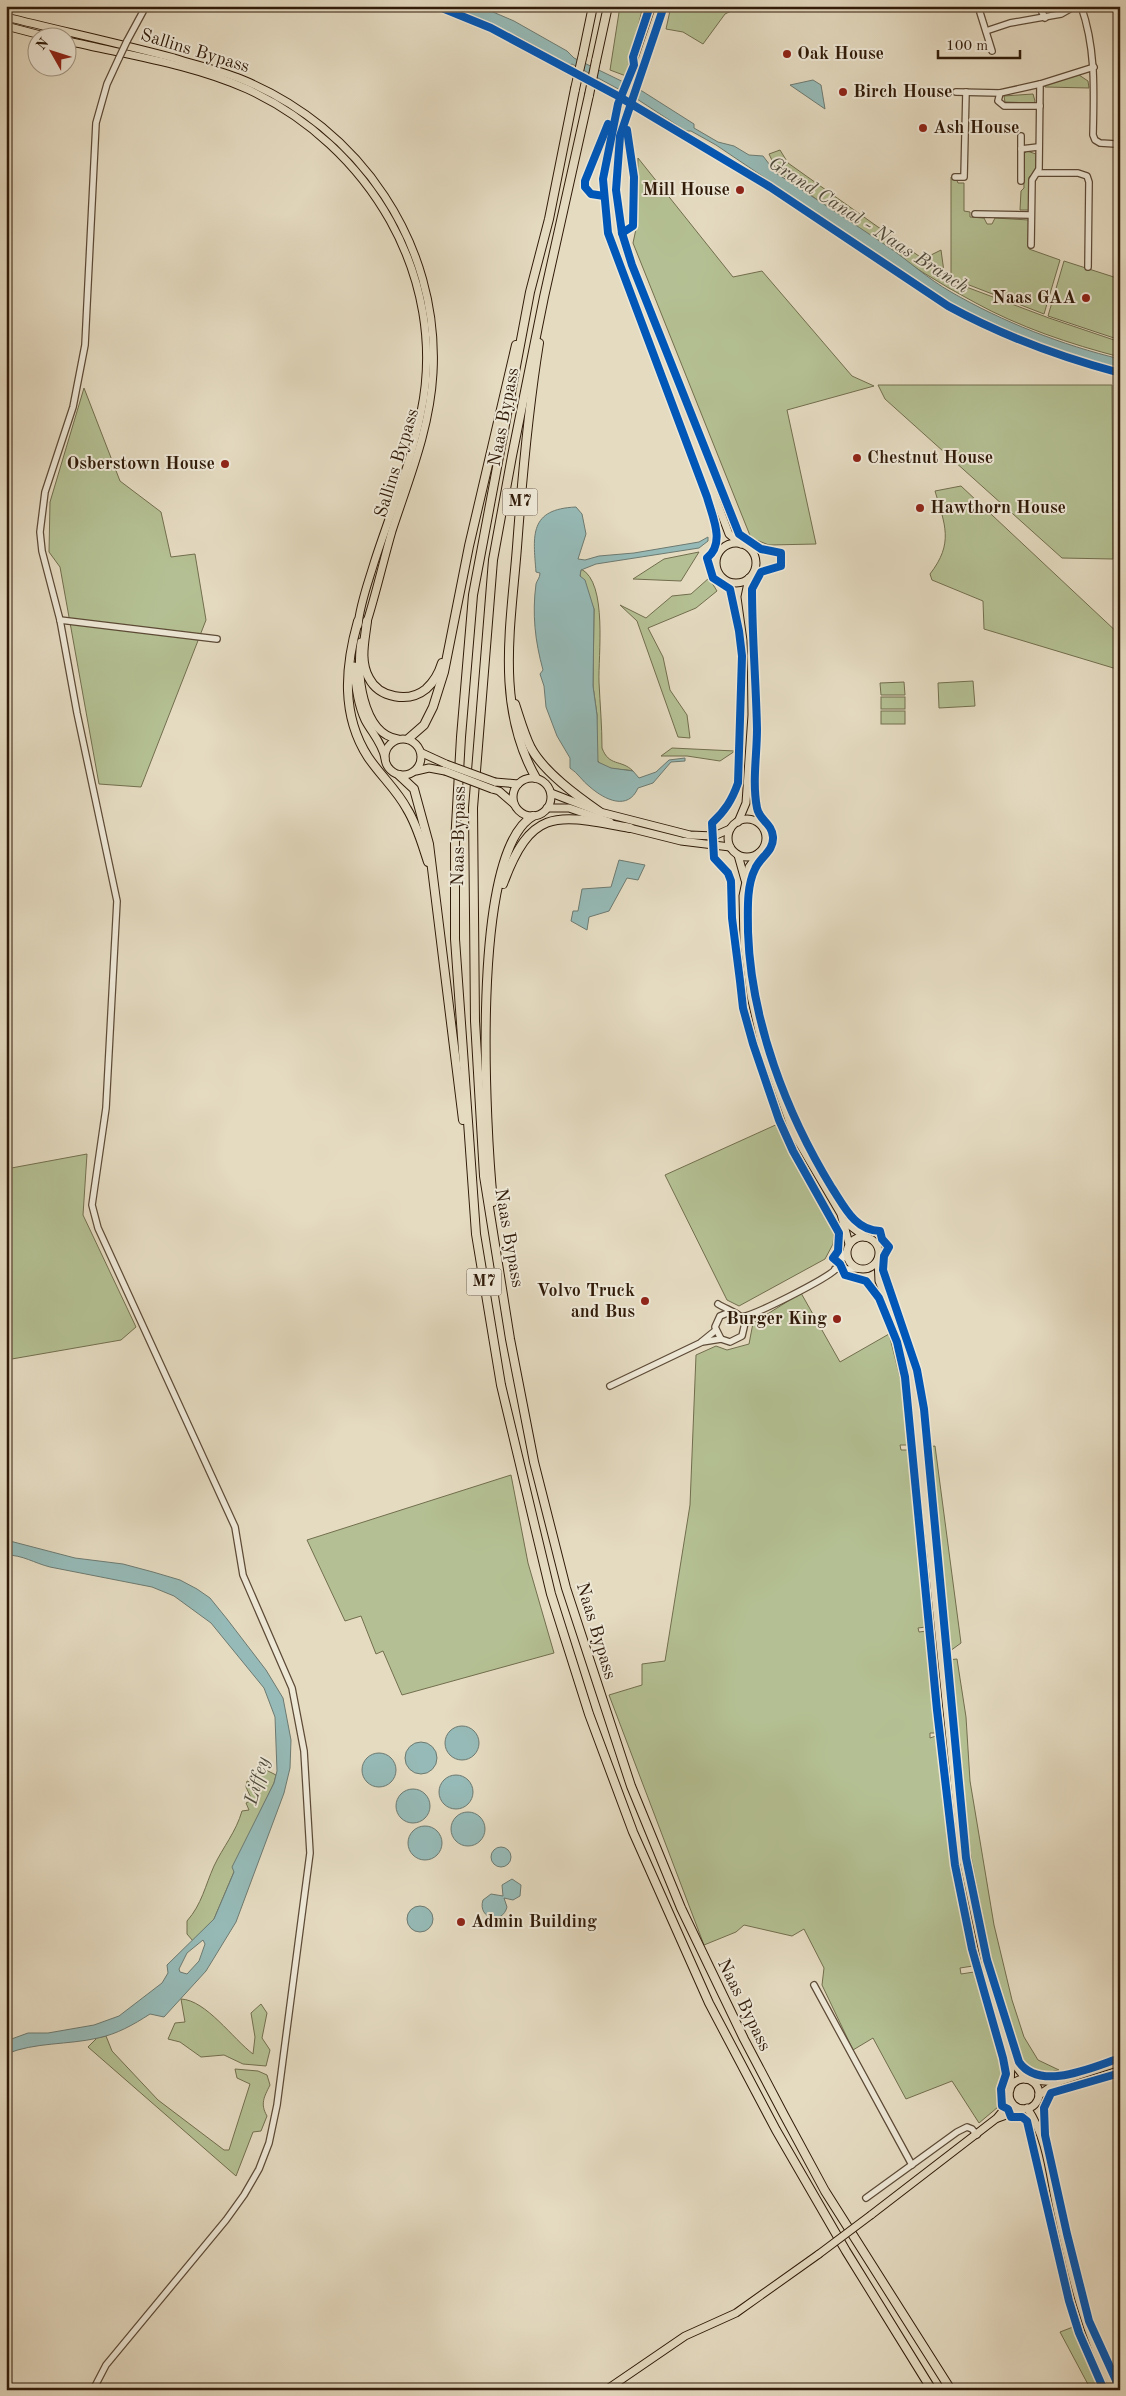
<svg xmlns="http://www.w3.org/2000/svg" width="1126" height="2396" viewBox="0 0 1126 2396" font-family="'Old Standard TT',serif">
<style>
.green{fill:#b4c093;stroke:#726e4e}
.water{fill:#96bab7;stroke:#6d7a71;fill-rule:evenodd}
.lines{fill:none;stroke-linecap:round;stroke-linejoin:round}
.minor-casing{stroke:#5d4b37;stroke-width:8}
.major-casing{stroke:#301b09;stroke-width:9}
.highway-casing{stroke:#301b09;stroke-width:10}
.minor{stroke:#eee8d7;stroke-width:5.5}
.major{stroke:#e5dbc1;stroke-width:7}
.highway{stroke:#e5dbc1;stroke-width:8}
.minor-bridge-casing{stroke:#5d4b37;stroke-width:8;stroke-linecap:butt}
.major-bridge-casing{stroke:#301b09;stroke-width:9;stroke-linecap:butt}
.highway-bridge-casing{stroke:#301b09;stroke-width:10;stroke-linecap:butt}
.minor-bridge{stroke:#eee8d7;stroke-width:5.5}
.major-bridge{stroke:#e5dbc1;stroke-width:7}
.highway-bridge{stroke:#e5dbc1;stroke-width:8}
.cycleway-casing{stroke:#eee8d7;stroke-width:11}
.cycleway{stroke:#0057b8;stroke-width:8}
.poi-dot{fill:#8f2418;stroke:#eee8d7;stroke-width:2}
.labels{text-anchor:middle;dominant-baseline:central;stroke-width:4;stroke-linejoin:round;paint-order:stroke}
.shield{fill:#eee8d7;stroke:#695847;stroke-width:1}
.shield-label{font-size:16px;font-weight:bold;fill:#301b09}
.street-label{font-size:18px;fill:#301b09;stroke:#eee8d7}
.poi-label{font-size:18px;font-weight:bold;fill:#301b09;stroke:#eee8d7;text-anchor:start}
.water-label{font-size:19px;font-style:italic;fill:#4f4b3d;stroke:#eee8d7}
</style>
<rect width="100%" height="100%" fill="#e5dbc1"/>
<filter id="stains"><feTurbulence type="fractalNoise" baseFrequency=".004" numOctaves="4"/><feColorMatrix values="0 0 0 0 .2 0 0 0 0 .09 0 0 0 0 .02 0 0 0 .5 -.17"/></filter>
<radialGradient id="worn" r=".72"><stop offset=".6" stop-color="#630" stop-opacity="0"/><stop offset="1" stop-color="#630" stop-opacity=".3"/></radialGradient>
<g class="green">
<path d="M620 6H643L626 76 610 70Z"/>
<path d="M671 6H731V11L725 14 703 44 683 32 666 29Z"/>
<path d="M1079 75 1088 81 1089 88 1045 87V85Z"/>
<path d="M1033 94 1035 101 1034 103 1005 102 1004 96Z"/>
<path d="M780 150 788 163 923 259 941 250 945 279 1049 318 1120 342V357C1070 344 1019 327 974 302 904 265 841 216 777 171L769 154Z"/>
<path d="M1027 151 1036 154V170L1029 177V210H1020L1021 191 1024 188 1023 155Z"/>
<path d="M638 158 733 277 762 271 852 376 874 386 787 410 816 544 769 545 751 538 633 243 636 229Z"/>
<path d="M951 177 956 178 958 183H964V211L970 212V217L984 218 987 224H992L995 218 1029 220V249L1060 260 1044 314 951 278Z"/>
<path d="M1064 261 1120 279V340L1048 316Z"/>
<path d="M878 385H1112L1113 559 1062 558 885 399Z"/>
<path d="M84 388 120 481 161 512 171 557 195 554 206 620 141 787 99 784 60 567 49 552 50 502Z"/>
<path d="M961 486 1120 635V670L984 629 983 601 932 580 930 574C954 543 945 525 935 491Z"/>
<path d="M699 552 681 581 633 579 664 559Z"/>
<path d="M581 569C608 582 598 657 599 682 600 704 602 726 602 748 609 767 621 759 633 771 621 768 603 772 596 758L597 715 593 686 594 609 580 576Z"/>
<path d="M709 578 717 591 696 608 648 628 663 657 670 690 687 715 690 738 678 737 637 621 620 605 646 618 672 596 691 594Z"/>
<path d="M973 681 975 706 939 708 938 683Z"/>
<path d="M904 682 905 695H881L880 683Z"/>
<rect x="881" y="697" width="24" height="12"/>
<rect x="881" y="711" width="24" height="13"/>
<path d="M672 748 735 751 720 761 687 756H661Z"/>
<path d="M780 1123 782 1135 834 1234 833 1244 825 1259 739 1306 727 1300 665 1175Z"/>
<path d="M87 1154 83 1215 136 1327 121 1340 6 1360V1169Z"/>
<path d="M801 1293 840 1362 889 1334 902 1385 909 1445H900L901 1450H910L926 1627 918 1628 919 1632 927 1631 937 1733H930V1738L936 1736 949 1848 973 1966 960 1968 961 1974 974 1972 1003 2071 998 2107 979 2123 952 2081 906 2099 873 2038 853 2050 822 1985 824 1968 804 1929 792 1936 744 1925 736 1932 704 1945 609 1695 642 1685V1664L665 1661 690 1505 696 1355 716 1346 727 1350 749 1344 753 1323Z"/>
<path d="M935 1446 961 1643 950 1651 928 1447Z"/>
<path d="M511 1475 528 1563 554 1653 402 1695 383 1651 376 1654 361 1616 345 1621 307 1540Z"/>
<path d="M957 1659 966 1717 970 1781 994 1925 1012 2000 1024 2037 1038 2060 1059 2070 1046 2073 1028 2068 1018 2055 991 1960 970 1851 947 1660Z"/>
<path d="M258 1766 276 1775 274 1783 253 1827 214 1919 193 1941 187 1934V1921C202 1904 205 1886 214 1866 223 1847 236 1832 242 1811L249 1810 246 1803 252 1800 246 1787 247 1781 255 1784Z"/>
<path d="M181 1999C206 2000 233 2039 253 2054L255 2037 251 2013 261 2004 267 2013 262 2038 270 2050 266 2066 243 2064 224 2055 201 2057 180 2042 168 2039 175 2023 185 2022Z"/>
<path d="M106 2036 112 2051 158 2100 224 2150H229L250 2084 237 2078 235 2069 258 2071 267 2075 270 2085C264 2097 260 2104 267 2116L261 2131 253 2132 236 2176 88 2047 97 2038Z"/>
<path d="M1073 2327 1103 2386 1105 2390H1091L1060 2332Z"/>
</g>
<g class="water">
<path d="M449 6H479L514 21 567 51 574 58 642 91 694 124V128L718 142 734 146 749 155 763 156 776 173C813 197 850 221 887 246 909 261 928 279 951 292 1003 322 1062 345 1120 359V368C1064 354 1011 332 958 308L716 145 691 131H686L637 99 572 64 570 65 517 36Z"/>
<path d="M813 80 821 85 825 109 790 85Z"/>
<path d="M576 507 582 514 586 534 578 559 585 560 599 556 634 553 699 542 708 537V541L699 548 596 564 581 570 580 576 585 580 594 609 593 686 597 715 598 762 611 768 633 771 639 778 656 772 669 760 685 758V761L671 762 653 783 638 788C628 811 605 800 590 787 582 781 578 773 570 768V758L557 736 546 707 544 686 540 674 543 670C535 641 532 614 536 584 537 580 540 578 540 573L536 572C533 535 529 509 576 507Z"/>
<path d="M619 860 645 865 638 880 627 878 609 911 589 917 587 930 571 921 573 911H578L582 889 611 887Z"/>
<path d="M6 1540 75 1558 123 1564 153 1572 180 1580 197 1589 210 1598 227 1619 266 1670 283 1698 291 1740 290 1768 284 1793 236 1922 206 1971 164 2017 150 2014C133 2025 117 2034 98 2038 68 2045 35 2042 6 2054V2041L28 2033H48L94 2025 119 2016 162 1983 168 1973 167 1965 214 1919 234 1872 232 1867 274 1783 277 1771 275 1717 264 1688 211 1623 174 1596 152 1587 50 1567C34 1563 23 1555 6 1555ZM203 1940 205 1944 199 1961 187 1974 180 1972 179 1969 187 1953Z"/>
<circle cx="462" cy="1743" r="17"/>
<circle cx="421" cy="1758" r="16"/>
<circle cx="379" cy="1770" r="17"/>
<circle cx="456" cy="1792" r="17"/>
<circle cx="413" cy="1806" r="17"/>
<circle cx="468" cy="1829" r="17"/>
<circle cx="425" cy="1843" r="17"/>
<circle cx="501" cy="1857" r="10"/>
<path d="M512 1879 521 1885 520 1896 513 1900 504 1898 507 1907C502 1926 477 1918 483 1900L491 1894 503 1896 502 1885Z"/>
<circle cx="420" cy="1919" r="13"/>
</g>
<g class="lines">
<defs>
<g id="minor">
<path d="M437 6 491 28 618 96 770 187 948 306C1003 336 1060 357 1120 373"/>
<path d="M978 6 992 51"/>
<path d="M1039 6 1045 18"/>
<path d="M1081 6C1096 48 1094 91 1093 135L1095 140 1100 143 1116 144"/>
<path d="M986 31 1010 23 1061 14 1075 6"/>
<path d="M127 41 146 6"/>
<path d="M956 92 1000 93 1040 84"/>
<path d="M1000 93 998 101 1004 106H1040"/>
<path d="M1021 136V181"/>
<path d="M1021 149 1038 147"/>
<path d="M1038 173H1078L1087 176 1089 182 1088 267"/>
<path d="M955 177H964L966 92"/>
<path d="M975 214 1031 215"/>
<path d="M1031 245 1032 180 1039 169 1040 84 1094 67"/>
<path d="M60 620 217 639"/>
<path d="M835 1269H859"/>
<path d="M718 1304C727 1310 740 1312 745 1323L742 1336 730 1342 721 1339 715 1327 720 1316 730 1312"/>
<path d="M741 1317C756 1315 826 1279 836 1269 840 1264 843 1257 846 1252"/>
<path d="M702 1342 721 1339"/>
<path d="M610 1386 700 1343 716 1330"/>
<path d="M814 1985 912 2165"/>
<path d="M866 2198 957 2132 967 2127 972 2129 977 2135"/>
<path d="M93 2390 106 2365 226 2220 244 2195 259 2169 269 2143 277 2105 310 1853 304 1751 292 1688 243 1575 235 1527 98 1228 92 1205 106 1108 117 901 77 713 60 620 42 551 40 532 45 492 73 407 85 345 96 123 107 84 119 58"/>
</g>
<g id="major">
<path d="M6 17C62 31 118 43 174 58 196 65 219 70 241 79 360 127 440 244 433 373 430 429 409 479 392 531 383 562 376 594 366 625"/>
<path d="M6 26 52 38"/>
<path d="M68 41C127 55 191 64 247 89 369 145 449 277 421 412 411 464 390 513 374 563 368 583 360 604 358 625"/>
<path d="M639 68 660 6"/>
<path d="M624 111C608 155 608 196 618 241L729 534 741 544"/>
<circle cx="736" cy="563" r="20"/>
<path d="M361 642C356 671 362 734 398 739"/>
<path d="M354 666C355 684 357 703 365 720 372 733 382 743 385 758"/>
<circle cx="403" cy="757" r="18"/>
<path d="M422 753 446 764"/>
<path d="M416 771 429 768 445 771"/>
<circle cx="532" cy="797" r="19"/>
<path d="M495 782 518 784"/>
<path d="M492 789 499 791 514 804"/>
<path d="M551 793 600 812 690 835 714 836 730 829"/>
<path d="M547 808H569L610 822"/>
<circle cx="747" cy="838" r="19"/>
<path d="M738 822 746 803 752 715 751 640 745 597 749 578"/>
<path d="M625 827 681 841 730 847"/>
<path d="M759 853 749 867 743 896 744 943 751 996 762 1045 794 1134 841 1214 849 1244"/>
<path d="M738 855 745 880"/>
<path d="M844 1221 865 1237"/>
<circle cx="863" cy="1253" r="16"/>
<path d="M878 1260 879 1281 900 1332 913 1384 962 1855 993 2000 1011 2060 1010 2090"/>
<path d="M1011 2060 1026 2079"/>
<circle cx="1024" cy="2094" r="15"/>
<path d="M1031 2080 1058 2082"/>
<path d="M1039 2095 1058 2082 1120 2062"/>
<path d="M1027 2108C1048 2138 1050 2178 1058 2213 1071 2274 1085 2334 1114 2390"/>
<path d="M998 2118 1023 2109"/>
<path d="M871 2215 997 2118 1007 2106 1009 2094"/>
<path d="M606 2390 685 2336 736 2313 819 2254"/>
</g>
<g id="highway">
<path d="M583 54 593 6"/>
<path d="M596 61 608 6"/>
<path d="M575 89 549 219 530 292 473 595 461 737 455 843V939L476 1234 501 1385 551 1594 589 1714 633 1832 709 2003 776 2130 846 2251 932 2390"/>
<path d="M589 95 544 297 512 456 493 560 473 808 475 1021 484 1176 510 1339 534 1462 566 1588 631 1786 681 1908 744 2039 784 2115 825 2191 951 2390"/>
<path d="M358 621C345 667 341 715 368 757 380 775 397 790 407 809 417 825 422 844 428 862"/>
<path d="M367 621C365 640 359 660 369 678 379 698 409 703 426 689 434 682 439 673 442 663"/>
<path d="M515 704C520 719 524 734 531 748 544 772 577 796 600 812"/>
<path d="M408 739 424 725 433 707 444 672 469 546 516 345"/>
<path d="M399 775 414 789 429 844 463 1120"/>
<path d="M536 778C495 706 511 625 517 547 522 479 528 411 539 343"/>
<path d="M503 884C532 805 558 815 630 828"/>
<path d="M493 1202C486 1132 469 853 533 816"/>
</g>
</defs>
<use href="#minor" class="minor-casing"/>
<use href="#major" class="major-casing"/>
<use href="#highway" class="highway-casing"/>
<use href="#minor" class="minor"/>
<use href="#major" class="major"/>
<use href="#highway" class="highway"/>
<defs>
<path id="minor-bridge" d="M119 58 127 41"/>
<g id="major-bridge">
<path d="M624 111 639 68"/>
<path d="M446 764 495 782"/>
<path d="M445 771 492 789"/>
<path d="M819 2254 871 2215"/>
</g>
<g id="highway-bridge">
<path d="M575 89 583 54"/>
<path d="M589 95 596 61"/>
</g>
</defs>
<use href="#minor-bridge" class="minor-bridge-casing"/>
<use href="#major-bridge" class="major-bridge-casing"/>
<use href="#highway-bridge" class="highway-bridge-casing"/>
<use href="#minor-bridge" class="minor-bridge"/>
<use href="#major-bridge" class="major-bridge"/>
<use href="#highway-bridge" class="highway-bridge"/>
<defs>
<g id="cycleway">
<path d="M437 6 491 28 618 96 770 187 948 306C1003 336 1060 357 1120 373"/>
<path d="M650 6 633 57 634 65 618 104 603 179 608 233 707 497C712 516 726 543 707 558L713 578 730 589 739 631 742 656 738 783C732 800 725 811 712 823L714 858 728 873 731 881 732 918 740 981 743 1008 753 1044 779 1120 793 1151 839 1233 838 1251 833 1258 840 1264 845 1275 866 1281 879 1298 897 1342 905 1377 937 1710 955 1865 972 1949 1003 2058 1006 2074 1001 2089 1002 2106 1008 2109 1011 2117H1022L1027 2121 1069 2301 1079 2333 1104 2390"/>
<path d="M664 6 620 136 616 190 622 233 632 265 739 534 761 549 781 553V566L761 572 752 589C752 636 756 682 757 729 757 755 752 782 757 808 759 820 772 823 773 837 774 851 760 857 755 869 746 887 748 912 748 932 751 1021 786 1113 832 1188 844 1206 855 1231 880 1231L882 1239 889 1247 884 1256 883 1270 917 1370 924 1409 966 1858 987 1960 1019 2062C1040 2092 1093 2067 1120 2058"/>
<path d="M604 196 591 194 585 187V181L608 124"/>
<path d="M622 233 633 226 634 177 627 130"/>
<path d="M1120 2073 1051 2093 1044 2108 1045 2135 1067 2234 1089 2321 1120 2389"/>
</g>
</defs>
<use href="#cycleway" class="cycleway-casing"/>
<use href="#cycleway" class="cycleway"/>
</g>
<g class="poi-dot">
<circle cx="787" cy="54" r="5"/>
<circle cx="843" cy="92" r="5"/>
<circle cx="923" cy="128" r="5"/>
<circle cx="740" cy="190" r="5"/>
<circle cx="1086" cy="298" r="5"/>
<circle cx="857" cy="458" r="5"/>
<circle cx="225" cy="464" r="5"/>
<circle cx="920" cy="508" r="5"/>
<circle cx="645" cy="1301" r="5"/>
<circle cx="837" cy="1319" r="5"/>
<circle cx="461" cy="1922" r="5"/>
</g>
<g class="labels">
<g class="shield">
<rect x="502.5" y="488.5" width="35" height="27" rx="4"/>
<rect x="466.5" y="1268.5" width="35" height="27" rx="4"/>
</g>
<g class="shield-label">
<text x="520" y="502">M7</text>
<text x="484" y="1282">M7</text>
</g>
<g class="street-label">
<text transform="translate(195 51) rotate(17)">Sallins Bypass</text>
<text transform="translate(504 417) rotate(-79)">Naas Bypass</text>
<text transform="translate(397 463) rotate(-73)">Sallins Bypass</text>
<text transform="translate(459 836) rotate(-89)">Naas Bypass</text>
<text transform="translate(509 1238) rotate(80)">Naas Bypass</text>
<text transform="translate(596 1631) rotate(73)">Naas Bypass</text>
<text transform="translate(744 2005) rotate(64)">Naas Bypass</text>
</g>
<g class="poi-label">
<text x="797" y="54">Oak House</text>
<text x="853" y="92">Birch House</text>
<text x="933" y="128">Ash House</text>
<text x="730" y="190" text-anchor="end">Mill House</text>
<text x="1076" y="298" text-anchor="end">Naas GAA</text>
<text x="867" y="458">Chestnut House</text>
<text x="215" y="464" text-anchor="end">Osberstown House</text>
<text x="930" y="508">Hawthorn House</text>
<text x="635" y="1291" text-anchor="end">Volvo Truck<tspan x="635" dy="21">and Bus</tspan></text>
<text x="827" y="1319" text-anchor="end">Burger King</text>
<text x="471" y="1922">Admin Building</text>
</g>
<g class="water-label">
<text transform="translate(868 226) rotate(33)">Grand Canal - Naas Branch</text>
<text transform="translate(258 1781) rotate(-75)">Liffey</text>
</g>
</g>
<rect width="1126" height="2396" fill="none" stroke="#e5dbc1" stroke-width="25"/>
<rect x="8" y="8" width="1111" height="2381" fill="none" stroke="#301b09" stroke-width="2.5"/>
<rect x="12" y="12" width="1101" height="2371" fill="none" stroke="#301b09"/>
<g transform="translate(52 52) rotate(309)"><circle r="24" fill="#eee8d7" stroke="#a29685"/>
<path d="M0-4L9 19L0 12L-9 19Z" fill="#8f2418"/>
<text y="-8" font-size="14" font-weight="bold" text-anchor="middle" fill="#301b09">N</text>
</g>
<path d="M938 50v8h82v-8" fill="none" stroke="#301b09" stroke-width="2.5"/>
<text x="946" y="50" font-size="15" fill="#301b09" stroke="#eee8d7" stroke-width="4" paint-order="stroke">100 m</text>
<rect width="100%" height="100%" filter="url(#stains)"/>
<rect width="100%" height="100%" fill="url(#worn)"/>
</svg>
